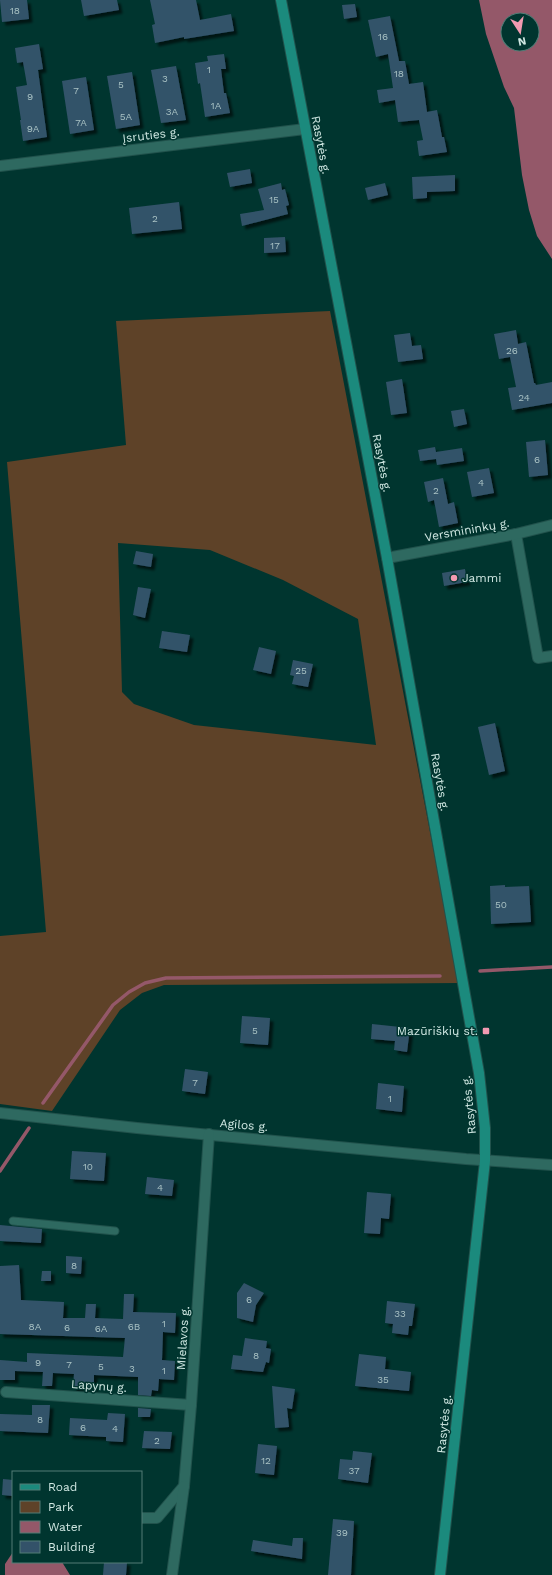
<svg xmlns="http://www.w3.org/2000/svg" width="552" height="1575" viewBox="0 0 552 1575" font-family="'Work Sans',sans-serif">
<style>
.green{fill:#5e4228;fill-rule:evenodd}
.water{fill:#945869;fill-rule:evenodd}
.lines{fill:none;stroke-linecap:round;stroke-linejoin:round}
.stream{stroke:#945869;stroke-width:3.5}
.building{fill:#335269;filter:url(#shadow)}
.lane-casing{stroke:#21524c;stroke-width:9}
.street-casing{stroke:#21524c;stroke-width:12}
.secondary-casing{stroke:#21524c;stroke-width:12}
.lane{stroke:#2e6960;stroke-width:7}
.street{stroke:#2e6960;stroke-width:10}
.secondary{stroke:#1b8a7d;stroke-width:10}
.poi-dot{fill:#f19ab1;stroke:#00352f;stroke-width:1.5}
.labels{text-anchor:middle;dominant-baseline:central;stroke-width:3;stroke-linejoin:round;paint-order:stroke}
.number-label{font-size:10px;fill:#a9c2c4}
.street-label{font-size:12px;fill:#d0e8e3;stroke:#00352f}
.poi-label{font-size:12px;fill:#d0e8e3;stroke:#00352f;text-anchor:start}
</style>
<defs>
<filter id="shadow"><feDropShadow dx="3.5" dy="3.5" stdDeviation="1" flood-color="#0009"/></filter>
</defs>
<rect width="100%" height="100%" fill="#00352f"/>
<path class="green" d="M330 311 459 983 164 985 142 993 120 1010 52 1111 0 1104V936L46 932 7 462 126 445 116 321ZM118 543 210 550 283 580 358 619 376 745 194 725 134 704 122 692Z"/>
<g class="water">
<path d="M479 0H552V259L537 236 529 210 522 175 514 108 504 87 486 34ZM508 20H532V44H508Z"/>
<path d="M13 1552V1562H62L70 1575H5V1564Z"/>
</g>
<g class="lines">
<g class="stream">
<path d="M480 971 552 967"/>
<path d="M43 1103 113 1005 129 992 145 983 166 978 440 976"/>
<path d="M0 1171 29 1128"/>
</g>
</g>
<g class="building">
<path d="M0 0H27L29 19 2 22Z"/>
<path d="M81 0H117L119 10 84 16Z"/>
<path d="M150 0H196L200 20 231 14 234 31 184 39V37L155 43 152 25 155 24Z"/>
<path d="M355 4 357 17 344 19 342 5Z"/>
<path d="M390 16 399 61H405L409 84 423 82 427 112 437 110 442 137H444L447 152 419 156 417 141 423 140 419 120 398 122 395 100 379 103 377 90 393 88 388 54 376 57 368 20Z"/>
<path d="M39 44 43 69 38 70 47 137 23 141 20 120H21L16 87 27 85 23 62 17 63 15 48Z"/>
<path d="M224 54 226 69H221L224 93H226L230 113 205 117 200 83 198 84 195 63 208 61 207 56Z"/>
<path d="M176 66 186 120 161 123 151 70Z"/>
<path d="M132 72 140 125 116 129 107 76Z"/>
<path d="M86 77 94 130 70 134 62 81Z"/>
<path d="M250 169 252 183 230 187 227 173Z"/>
<path d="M455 175V191L427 192V198L413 199 412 177Z"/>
<path d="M281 183 282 190 285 189 289 205 286 206 288 214 242 226 240 214 264 210 258 189Z"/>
<path d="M385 183 388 195 368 200 365 188Z"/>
<path d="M179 202 182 229 132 234 129 208Z"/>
<path d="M285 237 286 252 264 253V238Z"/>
<path d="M516 330 518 344 526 342 534 383H535L536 385 552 382V403L512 410 508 388 516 387 510 357 499 359 494 334Z"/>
<path d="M410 333 412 346 421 345 423 359 398 362 394 335Z"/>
<path d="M402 379 407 413 391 415 386 382Z"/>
<path d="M464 409 467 424 454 427 451 411Z"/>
<path d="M545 440 548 475 529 477 526 442Z"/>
<path d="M435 447 436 452 462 448 464 461 437 465 436 459 420 461 418 450Z"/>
<path d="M489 468 494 493 472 497 467 472Z"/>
<path d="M443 478 448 504 454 502 458 523 439 527 434 500 428 502 424 482Z"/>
<path d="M136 551 153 554 151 567 133 564Z"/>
<path d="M465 569 467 582 444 586 442 573Z"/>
<path d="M138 587 151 589 145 618 133 615Z"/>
<path d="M162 631 190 635 187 652 159 648Z"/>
<path d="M259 647 276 651 271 674 253 670Z"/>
<path d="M293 660 313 664 308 687 292 684 294 676 290 675Z"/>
<path d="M495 723 505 771 489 775 478 727Z"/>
<path d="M505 885V887L529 886 531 922 491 924 490 886Z"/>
<path d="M242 1016 270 1018 268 1045 240 1043Z"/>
<path d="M372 1024 410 1028 407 1052 394 1050 395 1041 371 1039Z"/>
<path d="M185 1069 208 1072 205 1094 182 1091Z"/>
<path d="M378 1083 404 1086 402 1112 376 1109Z"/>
<path d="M72 1151 106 1153 104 1181 70 1179Z"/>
<path d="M147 1177 174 1180 172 1196 145 1194Z"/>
<path d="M367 1192 391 1194 389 1219 381 1218 380 1234 364 1233Z"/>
<path d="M0 1225 42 1229 41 1243 0 1241Z"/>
<path d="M66 1256 82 1257 81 1274 66 1273Z"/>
<path d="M19 1265 21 1300 64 1302 63 1318H85L86 1304H96L95 1318 123 1319 124 1294H134L133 1312 176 1313 175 1333 163 1332 162 1360 175 1361 174 1380 159 1379 158 1391 152 1390 151 1396 138 1395V1377L94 1375V1388H73L74 1374 53 1373 52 1386H42L43 1372 15 1371V1380H0V1360L27 1362V1353L123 1357 125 1338 0 1334V1266Z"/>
<path d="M42 1271H51V1281H41Z"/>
<path d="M244 1283 264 1293 256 1305 253 1322 237 1318V1293Z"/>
<path d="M387 1301 415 1304 412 1326H409L408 1335 392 1333 393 1324 385 1323Z"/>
<path d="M245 1338 267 1341 266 1348 271 1349 269 1363 266 1362 263 1372 231 1369 233 1355 242 1356Z"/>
<path d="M359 1354 386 1357 385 1369 411 1372 409 1391 355 1386Z"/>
<path d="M272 1386 295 1389 292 1409 287 1408 289 1427 275 1428Z"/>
<path d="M32 1405H50L48 1433 0 1431V1414L32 1415Z"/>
<path d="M138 1408 151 1409 150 1417H138Z"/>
<path d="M108 1413 125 1414 123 1442 106 1441V1437L69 1435 70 1418 107 1420Z"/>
<path d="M144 1431 172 1432 170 1449 142 1448Z"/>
<path d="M258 1444 277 1446 274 1475 255 1473Z"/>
<path d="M353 1451 372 1453 368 1483 338 1479 340 1459 352 1460Z"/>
<path d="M3 1479 13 1480V1496L2 1495Z"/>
<path d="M333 1519 354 1521 351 1575H328Z"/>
<path d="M293 1538H303L302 1559 251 1551 253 1540 292 1546Z"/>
<path d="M104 1562H127L126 1575H103Z"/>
</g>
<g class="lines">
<defs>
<path id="lane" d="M13 1221 115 1231"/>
<g id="street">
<path d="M0 166 305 129"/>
<path d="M516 534 538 658 552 656"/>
<path d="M387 558 516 534 552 525"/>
<path d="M0 1113 137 1128 466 1159 552 1165"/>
<path d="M6 1392 191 1405"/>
<path d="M141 1518H157L184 1486 191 1405 209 1134"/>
<path d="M172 1575 184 1486"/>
</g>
<path id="secondary" d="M281 0 387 558 479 1073 485 1128V1161L440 1575"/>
</defs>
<use href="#lane" class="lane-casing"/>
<use href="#street" class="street-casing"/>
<use href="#secondary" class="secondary-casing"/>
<use href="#lane" class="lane"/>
<use href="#street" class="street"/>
<use href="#secondary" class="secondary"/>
</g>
<g class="poi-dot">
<circle cx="454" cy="578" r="4"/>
<rect x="482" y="1027" width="8" height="8" rx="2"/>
</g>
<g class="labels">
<g class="number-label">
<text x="15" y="10">18</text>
<text x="383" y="36">16</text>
<text x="209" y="69">1</text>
<text x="399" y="73">18</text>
<text x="165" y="78">3</text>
<text x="121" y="84">5</text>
<text x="76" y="90">7</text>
<text x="30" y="96">9</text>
<text x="216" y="105">1A</text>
<text x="172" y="111">3A</text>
<text x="126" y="116">5A</text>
<text x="81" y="122">7A</text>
<text x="33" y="128">9A</text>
<text x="274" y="199">15</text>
<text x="155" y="218">2</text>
<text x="275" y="245">17</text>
<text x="512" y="350">26</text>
<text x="524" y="397">24</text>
<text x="537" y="459">6</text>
<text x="481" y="482">4</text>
<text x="436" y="490">2</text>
<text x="301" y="670">25</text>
<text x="501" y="904">50</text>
<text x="255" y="1030">5</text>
<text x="195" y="1082">7</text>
<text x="390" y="1098">1</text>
<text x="88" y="1166">10</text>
<text x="160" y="1187">4</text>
<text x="74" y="1265">8</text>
<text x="249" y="1299">6</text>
<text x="400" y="1313">33</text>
<text x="164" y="1323">1</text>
<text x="35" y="1326">8A</text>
<text x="134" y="1326">6B</text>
<text x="67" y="1327">6</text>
<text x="101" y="1328">6A</text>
<text x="256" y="1355">8</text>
<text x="38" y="1362">9</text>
<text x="69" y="1364">7</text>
<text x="101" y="1366">5</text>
<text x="132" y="1368">3</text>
<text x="164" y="1370">1</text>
<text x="383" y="1379">35</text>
<text x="40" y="1419">8</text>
<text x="83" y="1427">6</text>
<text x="115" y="1428">4</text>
<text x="157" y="1440">2</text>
<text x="266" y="1460">12</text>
<text x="354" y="1470">37</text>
<text x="342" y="1532">39</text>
</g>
<g class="street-label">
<text transform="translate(151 135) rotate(-7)">Įsruties g.</text>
<text transform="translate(321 145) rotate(79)">Rasytės g.</text>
<text transform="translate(382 463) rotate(79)">Rasytės g.</text>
<text transform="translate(467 530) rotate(-10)">Versmininkų g.</text>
<text transform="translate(440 782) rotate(80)">Rasytės g.</text>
<text transform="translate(469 1105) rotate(-96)">Rasytės g.</text>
<text transform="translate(244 1125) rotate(5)">Agilos g.</text>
<text transform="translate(183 1338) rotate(-86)">Mielavos g.</text>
<text transform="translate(99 1386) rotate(4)">Lapynų g.</text>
<text transform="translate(444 1424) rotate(-84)">Rasytės g.</text>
</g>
<g class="poi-label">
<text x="462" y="578">Jammi</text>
<text x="478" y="1031" text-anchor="end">Mazūriškių st.</text>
</g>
</g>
<rect x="12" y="1471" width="130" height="92" fill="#00352f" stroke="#537d77"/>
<rect x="20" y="1484" width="20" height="6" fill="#1b8a7d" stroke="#537d77"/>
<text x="48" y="1491" font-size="12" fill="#d0e8e3">Road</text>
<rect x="20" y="1501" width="20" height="12" fill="#5e4228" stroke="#537d77"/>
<text x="48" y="1511" font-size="12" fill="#d0e8e3">Park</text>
<rect x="20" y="1521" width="20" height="12" fill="#945869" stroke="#537d77"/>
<text x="48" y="1531" font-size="12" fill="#d0e8e3">Water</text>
<rect x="20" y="1541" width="20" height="12" fill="#335269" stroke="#537d77"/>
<text x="48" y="1551" font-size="12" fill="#d0e8e3">Building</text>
<g transform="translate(520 32) rotate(168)"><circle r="19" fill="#00352f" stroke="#537d77"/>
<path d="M0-3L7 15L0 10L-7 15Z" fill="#f19ab1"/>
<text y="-6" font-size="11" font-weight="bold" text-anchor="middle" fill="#d0e8e3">N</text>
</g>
</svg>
